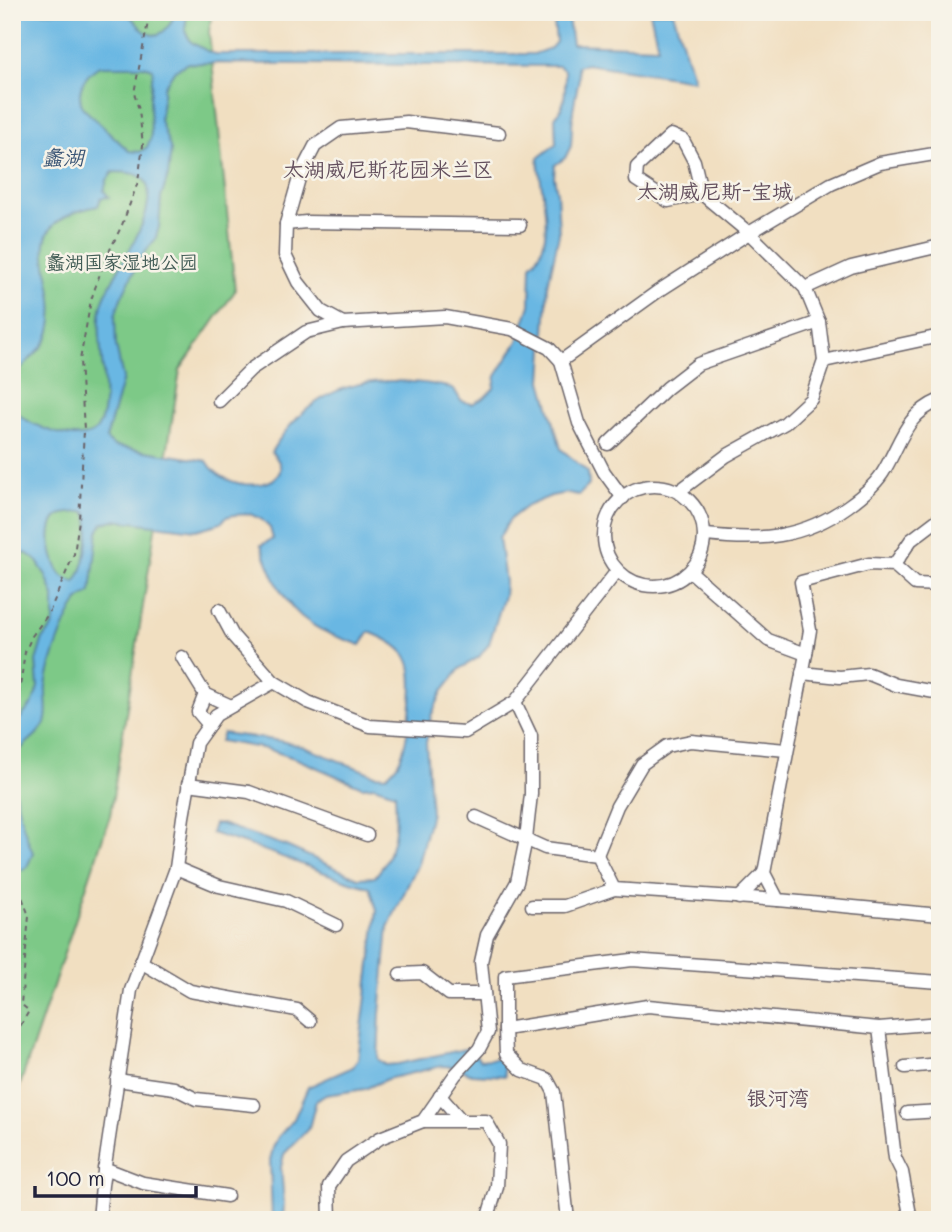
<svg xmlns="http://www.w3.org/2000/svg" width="952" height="1232" viewBox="0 0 952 1232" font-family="Mali,'LXGW WenKai TC',sans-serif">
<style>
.green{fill:#7dc987;stroke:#507661;stroke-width:2}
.water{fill:#69b7e3;stroke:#466c8f;stroke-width:2;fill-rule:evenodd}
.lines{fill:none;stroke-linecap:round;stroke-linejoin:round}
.street-casing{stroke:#6a646a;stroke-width:15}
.path{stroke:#6a646a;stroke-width:2;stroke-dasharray:5 5;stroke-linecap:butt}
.street{stroke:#fff;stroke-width:12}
.labels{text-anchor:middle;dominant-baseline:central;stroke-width:5;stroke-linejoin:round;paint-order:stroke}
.park-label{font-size:19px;fill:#425c56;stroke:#f7f3e8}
.water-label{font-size:21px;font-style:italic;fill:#3b5676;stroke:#f7f3e8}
.neighbourhood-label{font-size:21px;fill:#64505e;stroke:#f7f3e8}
</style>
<rect width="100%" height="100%" fill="#f7f3e8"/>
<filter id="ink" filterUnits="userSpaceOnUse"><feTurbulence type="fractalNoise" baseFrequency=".0143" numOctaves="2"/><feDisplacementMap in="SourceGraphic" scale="14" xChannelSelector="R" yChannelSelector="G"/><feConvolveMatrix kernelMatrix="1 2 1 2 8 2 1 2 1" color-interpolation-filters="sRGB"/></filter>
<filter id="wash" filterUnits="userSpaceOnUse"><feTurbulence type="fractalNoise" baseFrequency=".00686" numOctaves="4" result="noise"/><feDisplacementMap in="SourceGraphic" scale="28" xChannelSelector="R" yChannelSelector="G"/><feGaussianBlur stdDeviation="1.57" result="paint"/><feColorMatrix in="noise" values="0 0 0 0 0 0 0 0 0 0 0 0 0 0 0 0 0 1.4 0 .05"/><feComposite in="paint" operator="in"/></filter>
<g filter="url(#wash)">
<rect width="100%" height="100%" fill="#f1dfc1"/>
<path class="green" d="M12 12H212L209 31 235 291 180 370 110 816 14 1103 18 1220H12Z"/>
<path class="water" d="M12 12H125C132 17 136 23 142 29 158 44 171 27 175 12H187L185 31 191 42 209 52 216 54H534L551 48 556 42 553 12H567L572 44 658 47 650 12H673L694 80 586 64 577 66 579 78 573 110 571 146 565 158 555 165 554 177 557 192 559 234 548 285 542 381 561 449 588 472 589 485 579 495 567 493 551 496 527 506 510 519 499 538 505 582 504 596 489 644 479 657 460 669 442 692 431 716 426 743 431 813 418 864 388 927 380 1014 378 1059 386 1065 398 1064 469 1048 480 1060 502 1058 505 1076 472 1074 454 1067 442 1066 387 1079 365 1089 326 1095 316 1101 309 1128 284 1154 281 1167 284 1203 283 1220H272L270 1160 273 1148 278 1137 294 1119 308 1087 353 1067 358 1059 377 910 370 887C348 883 330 874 309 867 276 854 244 843 211 833L214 824H221L286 846 358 878 375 877C397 850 397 826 395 793L374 786 362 787 297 759 267 749 220 741 223 733 281 741 304 747 375 775 386 776C392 771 397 766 400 759 408 741 417 678 408 660 402 646 382 637 369 632L361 645C344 639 325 634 310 623 283 606 271 573 261 545L273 539 270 528 261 519 250 514 234 515 226 517 221 523 196 530 114 520 103 523 98 532 91 592C87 595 81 597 78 601 65 619 49 664 46 686 45 698 49 712 45 723 38 739 15 746 13 765 10 785 25 835 33 853L27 867 12 875V837L15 832 12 819V728L33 703 38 687 36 661 43 638 50 631 54 622V596L45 574 36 560 26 553 12 556V399C14 404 16 410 19 414 31 427 84 447 97 429 116 400 91 338 103 301 114 270 154 222 148 188 145 171 127 173 113 172L107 180 104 191 109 197 101 198 98 206C5 224 65 275 50 331 44 355 17 361 12 389ZM188 63 559 66 565 71C565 85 567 107 555 117L556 144 538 158C540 190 558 241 531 265L530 305 518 341 496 376 494 388 484 398 472 404 461 401 454 389C440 384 427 383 412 382 348 376 305 397 271 452 307 486 228 500 207 461L114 446 106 439 123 378 116 346 115 316 121 298 142 255 155 240 159 227 161 198 168 176 171 150 160 120 164 87 174 71ZM99 66H144L153 69 150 99 151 137 147 147 140 152 129 151 83 108C75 91 84 76 99 66ZM78 512H86C93 525 85 571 75 582 71 580 67 579 64 577 51 567 43 523 60 515 65 513 73 513 78 512Z"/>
</g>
<g filter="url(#ink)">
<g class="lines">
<defs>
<g id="street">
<path d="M499 133 406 122 341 128 315 146 300 175 286 224 285 255 298 282 321 311 343 323 445 317 512 329 549 348 561 361 579 423 604 472 623 498"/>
<path d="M286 224 306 222 520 225"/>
<path d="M805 288 851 267 940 246"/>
<path d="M561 361 657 292 749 233 831 184 880 163 940 153"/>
<path d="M824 361 940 336"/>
<path d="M219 401 251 369 306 332 343 323"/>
<path d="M608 444 667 388 698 364 819 322"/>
<circle cx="654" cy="536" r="50"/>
<path d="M678 492 726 456 785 423 811 399 824 361 819 322 805 288 749 233 702 194 694 161 683 140 671 135 637 167 636 180 668 201 702 194"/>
<path d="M706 535C760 541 802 539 848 506 862 496 877 484 885 469 902 440 905 415 940 400"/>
<path d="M894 565 911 540 940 518"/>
<path d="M690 571 768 640 806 654 764 873 778 900 940 915"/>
<path d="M219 610 233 636 274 682"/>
<path d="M806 654 810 630 801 582 869 564 894 565 915 584 940 585"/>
<path d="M182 657 205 694 231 706"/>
<path d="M802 673 840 677 869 674 896 685 940 693"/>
<path d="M205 694 198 712 209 725"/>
<path d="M188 784 249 792 367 835"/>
<path d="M476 817 545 848 597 855 614 889 778 900"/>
<path d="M597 855 617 806 642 764 667 746 691 741 786 750"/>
<path d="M176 868 219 886 286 901 336 925"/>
<path d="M739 898 764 873"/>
<path d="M532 906H565L614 889"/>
<path d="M141 962 190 991 297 1010 310 1021"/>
<path d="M400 974 422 973 449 994H484"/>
<path d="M940 982 632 960 505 976V1029L648 1006 879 1028 940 1023"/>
<path d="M879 1028 895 1158 902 1172 911 1220"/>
<path d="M505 1029 506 1054 522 1070 547 1079 554 1092 568 1220"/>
<path d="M905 1067 940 1064"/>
<path d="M117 1080 174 1088 196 1099 254 1105"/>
<path d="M440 1096 461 1120"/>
<path d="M907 1113 940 1111"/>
<path d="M423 1121H486L499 1144 497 1187 487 1220"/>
<path d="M104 1168 143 1183 227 1196"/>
<path d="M99 1220 102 1185 131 990 176 868 183 817 196 743 216 715 274 682 308 702 370 726 465 732 515 702 617 571"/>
<path d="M330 1220 329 1186 346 1161 380 1138 423 1121 455 1075 479 1049 488 1032 481 962 487 935 517 882 526 839 531 794V736L515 702"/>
</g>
</defs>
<use href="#street" class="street-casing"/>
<g class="path">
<path d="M12 702 19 694 25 652 32 636 49 613 74 554 79 520 84 430 80 360 91 300 104 262 122 225 138 182 143 145 139 110 134 93 150 12"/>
<path d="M12 870 29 916 21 1004 29 1011 12 1040"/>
<path d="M12 1009 20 1004"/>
</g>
<use href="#street" class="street"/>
</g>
</g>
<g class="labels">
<g class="park-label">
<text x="122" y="261">蠡湖国家湿地公园</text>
</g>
<g class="water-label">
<text x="63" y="156">蠡湖</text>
</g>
<g class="neighbourhood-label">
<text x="388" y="168">太湖威尼斯花园米兰区</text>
<text x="715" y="190">太湖威尼斯-宝城</text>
<text x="778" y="1097">银河湾</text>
</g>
</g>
<rect width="952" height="1232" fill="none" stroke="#f7f3e8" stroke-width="42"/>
<path d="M35 1186v10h161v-10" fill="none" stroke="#22223b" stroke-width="3.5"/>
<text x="46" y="1186" font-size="21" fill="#22223b" stroke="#f7f3e8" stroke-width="5" paint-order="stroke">100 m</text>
</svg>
